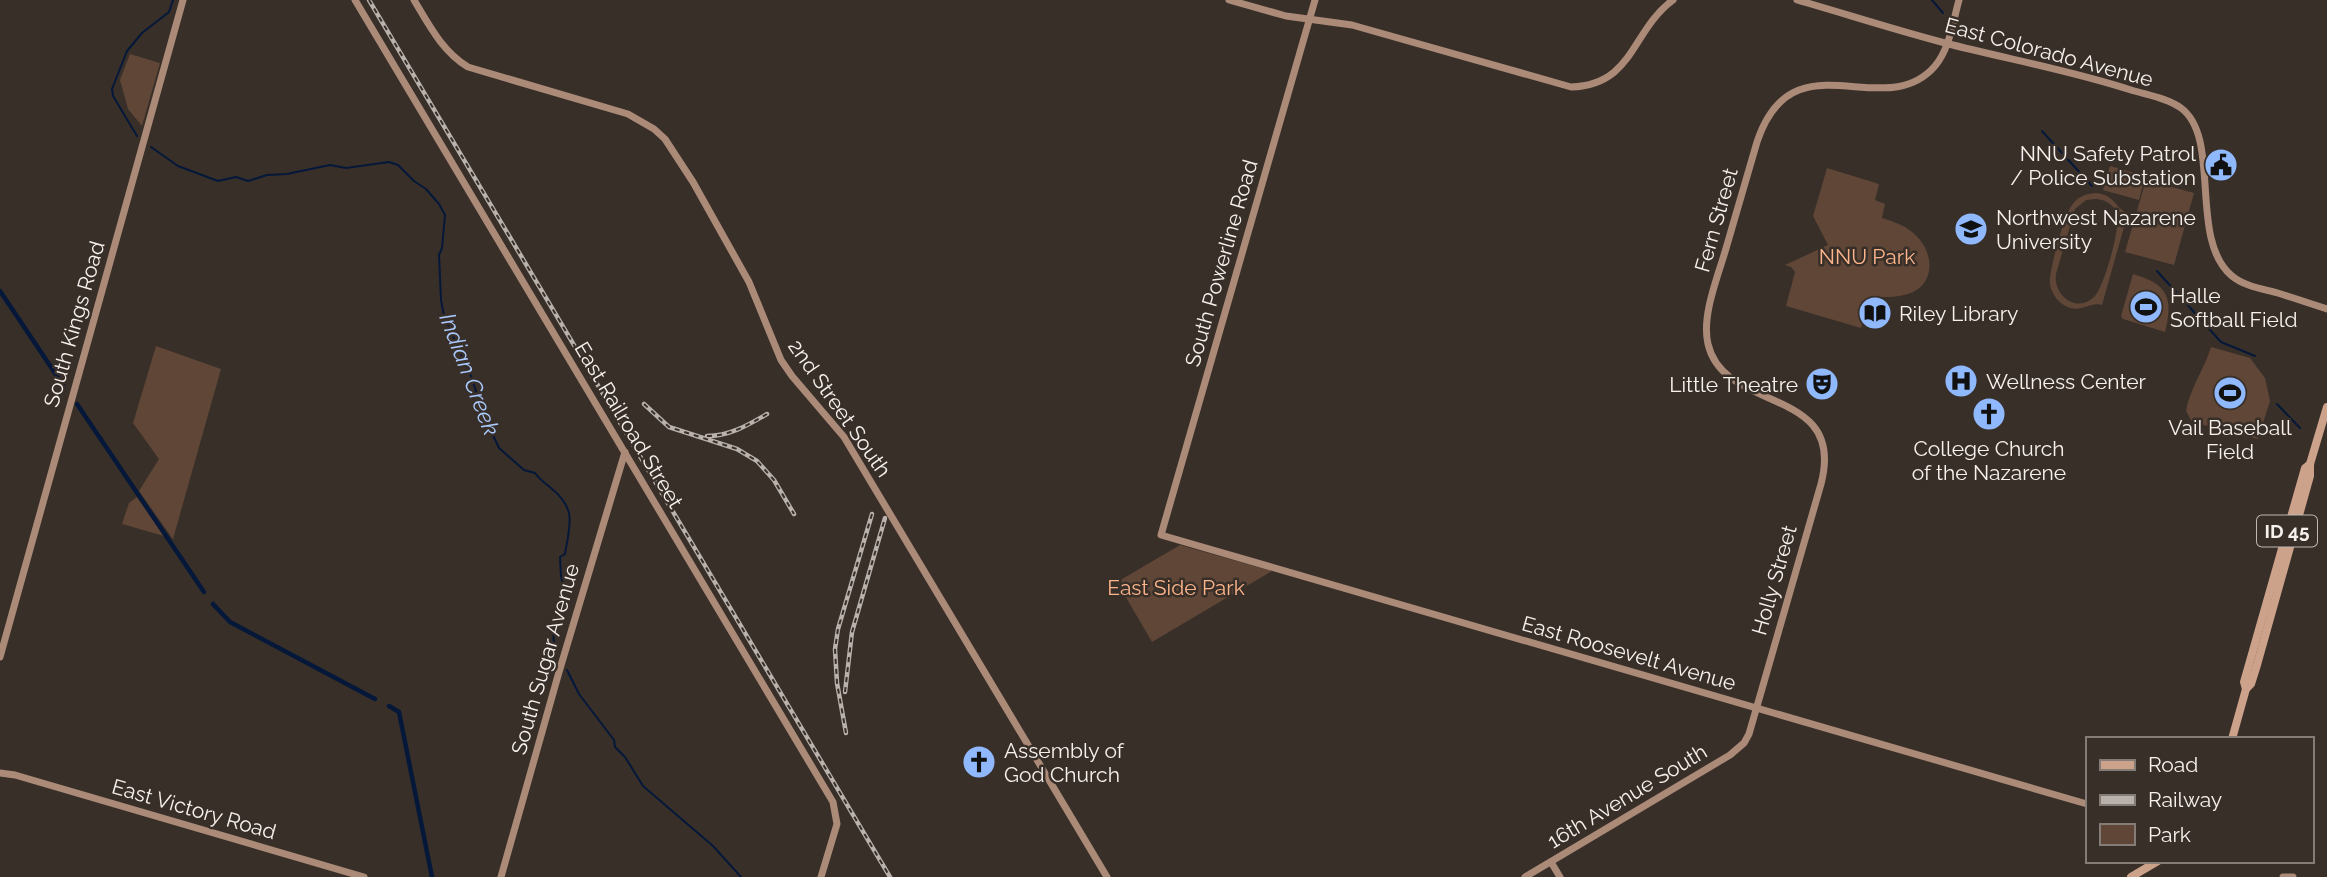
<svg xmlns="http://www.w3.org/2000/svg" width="2327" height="877" viewBox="0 0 2327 877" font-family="Raleway,sans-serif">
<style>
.green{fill:#5f4637;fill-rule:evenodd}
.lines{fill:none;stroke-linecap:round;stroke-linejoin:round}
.stream{stroke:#05183a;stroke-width:2}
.canal{stroke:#05183a;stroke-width:4.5}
.secondary{stroke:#ab8a78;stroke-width:7}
.primary{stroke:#cda28b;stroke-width:8}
.rail-casing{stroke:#b8b1ac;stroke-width:4.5}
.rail{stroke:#382f29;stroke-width:2;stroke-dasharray:5;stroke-linecap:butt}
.labels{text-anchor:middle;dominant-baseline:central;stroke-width:5;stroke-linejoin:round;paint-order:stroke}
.shield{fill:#382f29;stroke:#beb7b2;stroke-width:2}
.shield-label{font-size:19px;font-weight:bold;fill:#f7f1ed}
.street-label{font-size:21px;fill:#f7f1ed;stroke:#382f29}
.poi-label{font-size:21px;fill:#f7f1ed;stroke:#382f29;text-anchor:start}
.park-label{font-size:21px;fill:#fcb48b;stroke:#382f29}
.water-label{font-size:23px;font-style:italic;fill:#abcafe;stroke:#382f29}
</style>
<rect width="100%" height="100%" fill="#382f29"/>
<g class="green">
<path d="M130 54 160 63 142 126 128 109 120 80Z"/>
<path d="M2110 166 2145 176 2139 200 2103 190Z"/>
<path d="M1827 168 1879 184 1875 200 1885 204 1882 218C1892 221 1904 225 1912 232 1934 249 1938 284 1908 294 1896 298 1883 297 1870 297L1861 328 1786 306 1795 272 1791 267 1785 265 1828 245 1813 216Z"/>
<path d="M2146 180 2194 193 2174 265 2125 252Z"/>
<path d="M2096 193C2116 195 2115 209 2128 213L2102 305C2088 301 2079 317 2061 303 2055 298 2051 291 2050 284 2048 273 2065 213 2072 205 2078 196 2086 194 2096 193ZM2096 199C2106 200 2113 204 2117 214 2121 226 2104 288 2094 297 2076 314 2053 295 2056 274L2075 209 2086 200Z"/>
<path d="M2133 274C2167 284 2174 297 2165 332L2123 319 2121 316Z"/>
<path d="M156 346 221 369 173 539 139 491 159 459 133 423Z"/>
<path d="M2211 347 2250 358 2265 378 2270 401 2258 439 2200 424 2191 420 2186 411C2190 388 2204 370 2211 347Z"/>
<path d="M137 497 164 536 122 524 129 503Z"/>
<path d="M1180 545 1272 571 1152 642 1117 582Z"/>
</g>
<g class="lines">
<g class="stream">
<path d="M1932 0 1943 13"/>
<path d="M2042 131 2092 186"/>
<path d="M137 136 113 96 112 89 127 51 142 33 169 12 173 0"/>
<path d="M151 147 178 166 218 181 236 177 248 181 267 175 287 174 330 165 346 168 389 162 398 165 414 181 426 189 439 204 445 215 442 248 439 255 441 300 444 316 471 376 484 416 499 448 524 470 535 473C540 480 545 483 551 488 577 509 570 524 565 554L560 557 561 576 563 584 558 604 560 619 553 631 555 654"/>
<path d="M2157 271 2221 342 2255 356"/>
<path d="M2277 404 2300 428"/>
<path d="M567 670 579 694 614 740 615 747 625 757 643 786 713 846 741 877"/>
</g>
<g class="canal">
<path d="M0 291 63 385"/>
<path d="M77 404 204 592"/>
<path d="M213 604 230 622 375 699"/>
<path d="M389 706 399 712 432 877"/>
</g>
<g class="secondary">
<path d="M355 0 833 802 837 824 821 877"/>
<path d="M414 0C429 25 442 51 468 67L628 114 654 129 665 139 693 182 749 282 781 360 792 376 844 437 1107 877"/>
<path d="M1229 0 1286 16 1352 25 1571 87C1634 85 1631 31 1673 0"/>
<path d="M1315 0 1161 535 2087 804"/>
<path d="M1797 0C1846 14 1895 30 1945 43 2007 59 2070 70 2131 90 2147 95 2167 98 2181 108 2222 138 2188 240 2232 276 2245 287 2265 289 2281 294 2297 299 2312 304 2327 309"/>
<path d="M0 657 183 0"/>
<path d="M0 773 15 775 364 877"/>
<path d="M1551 862 1560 877"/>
<path d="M501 877 559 672 625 452"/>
<path d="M1525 877 1730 755 1744 743 1749 734 1821 484C1847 385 1724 414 1708 344 1701 315 1719 274 1727 245 1737 211 1747 176 1757 142 1793 34 1884 125 1935 66 1950 48 1953 21 1959 0"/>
<path d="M2283 877H2293"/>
</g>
<g class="primary">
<path d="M2246 689 2251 684 2257 665 2310 476V464L2327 407"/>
<path d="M2232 739 2246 689 2244 682 2305 468 2310 464"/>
<path d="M2131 877 2158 861"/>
</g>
<defs>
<g id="rail">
<path d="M369 0 890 877"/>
<path d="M644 404 669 427 737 449 757 461 774 480 794 514"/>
<path d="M707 436C730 436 748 425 767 414"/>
<path d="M845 692 852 632 885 518"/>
<path d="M846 733 837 683 835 649 838 629 872 514"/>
</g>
</defs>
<use href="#rail" class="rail-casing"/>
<use href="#rail" class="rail"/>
</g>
<defs>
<symbol id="civic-disc" viewBox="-11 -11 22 22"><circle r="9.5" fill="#8fb8fd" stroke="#382f29"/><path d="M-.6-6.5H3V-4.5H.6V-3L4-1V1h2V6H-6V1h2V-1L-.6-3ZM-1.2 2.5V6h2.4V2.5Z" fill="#111"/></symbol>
<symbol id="university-disc" viewBox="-11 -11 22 22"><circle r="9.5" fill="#8fb8fd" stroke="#382f29"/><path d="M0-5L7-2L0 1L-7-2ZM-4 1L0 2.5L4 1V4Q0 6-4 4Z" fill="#111"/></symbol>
<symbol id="stadium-disc" viewBox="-11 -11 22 22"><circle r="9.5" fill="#8fb8fd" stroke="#382f29"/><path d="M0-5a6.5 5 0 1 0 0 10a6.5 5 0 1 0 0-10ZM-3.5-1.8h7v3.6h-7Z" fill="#111"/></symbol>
<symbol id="library-disc" viewBox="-11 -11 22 22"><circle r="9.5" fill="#8fb8fd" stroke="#382f29"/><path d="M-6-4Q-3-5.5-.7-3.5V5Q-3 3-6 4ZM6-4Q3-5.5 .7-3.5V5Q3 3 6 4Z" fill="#111"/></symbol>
<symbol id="hospital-disc" viewBox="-11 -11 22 22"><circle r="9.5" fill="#8fb8fd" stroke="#382f29"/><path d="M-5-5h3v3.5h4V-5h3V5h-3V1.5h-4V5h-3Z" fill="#111"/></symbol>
<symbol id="theatre-disc" viewBox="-11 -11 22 22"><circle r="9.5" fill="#8fb8fd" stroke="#382f29"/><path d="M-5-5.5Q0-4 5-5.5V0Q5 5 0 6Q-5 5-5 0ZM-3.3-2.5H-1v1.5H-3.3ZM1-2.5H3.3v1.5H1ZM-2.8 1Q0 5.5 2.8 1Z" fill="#111"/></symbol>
<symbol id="church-disc" viewBox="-11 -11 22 22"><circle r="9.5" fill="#8fb8fd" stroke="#382f29"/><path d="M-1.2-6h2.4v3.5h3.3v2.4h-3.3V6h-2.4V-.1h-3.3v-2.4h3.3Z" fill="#111"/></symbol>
</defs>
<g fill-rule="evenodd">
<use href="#civic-disc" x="2202" y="146" width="38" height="38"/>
<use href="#university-disc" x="1952" y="210" width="38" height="38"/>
<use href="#stadium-disc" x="2127" y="288" width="38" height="38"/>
<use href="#library-disc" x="1856" y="294" width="38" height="38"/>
<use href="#hospital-disc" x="1942" y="362" width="38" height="38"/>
<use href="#theatre-disc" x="1803" y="365" width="38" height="38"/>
<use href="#stadium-disc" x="2211" y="374" width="38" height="38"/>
<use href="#church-disc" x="1970" y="395" width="38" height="38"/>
<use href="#church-disc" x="960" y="743" width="38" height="38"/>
</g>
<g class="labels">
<rect class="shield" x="2257" y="515.5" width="60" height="31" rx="5"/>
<g class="shield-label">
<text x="2287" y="531">ID 45</text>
</g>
<g class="street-label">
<text transform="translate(2049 52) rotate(15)">East Colorado Avenue</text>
<text transform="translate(1716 220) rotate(-74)">Fern Street</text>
<text transform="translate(1221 263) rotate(-74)">South Powerline Road</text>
<text transform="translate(74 324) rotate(-74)">South Kings Road</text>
<text transform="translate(840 408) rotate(55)">2nd Street South</text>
<text transform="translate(629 425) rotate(59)">East Railroad Street</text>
<text transform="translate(1774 580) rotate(-74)">Holly Street</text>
<text transform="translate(1629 653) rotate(16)">East Roosevelt Avenue</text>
<text transform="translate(545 659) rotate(-74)">South Sugar Avenue</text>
<text transform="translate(1627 796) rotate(-31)">16th Avenue South</text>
<text transform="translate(194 809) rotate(16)">East Victory Road</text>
</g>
<g class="poi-label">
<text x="2196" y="153" text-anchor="end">NNU Safety Patrol<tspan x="2196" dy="24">/ Police Substation</tspan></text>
<text x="1996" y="217">Northwest Nazarene<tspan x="1996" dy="24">University</tspan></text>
<text x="2170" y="295">Halle<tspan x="2170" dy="24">Softball Field</tspan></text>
<text x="1899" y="313">Riley Library</text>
<text x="1986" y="381">Wellness Center</text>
<text x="1798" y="384" text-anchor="end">Little Theatre</text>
<text x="2230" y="427" text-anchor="middle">Vail Baseball<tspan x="2230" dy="24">Field</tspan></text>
<text x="1989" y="448" text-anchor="middle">College Church<tspan x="1989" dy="24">of the Nazarene</tspan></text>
<text x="1004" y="750">Assembly of<tspan x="1004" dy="24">God Church</tspan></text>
</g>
<g class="park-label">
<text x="1867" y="256">NNU Park</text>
<text x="1176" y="587">East Side Park</text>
</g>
<g class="water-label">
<text transform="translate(470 374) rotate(69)">Indian Creek</text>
</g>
</g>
<rect x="2086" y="737" width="228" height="126" fill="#382f29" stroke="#847d77" stroke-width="2"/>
<rect x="2100" y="760" width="35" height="10" fill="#cda28b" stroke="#847d77" stroke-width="2"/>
<text x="2148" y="772" font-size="21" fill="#f7f1ed">Road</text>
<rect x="2100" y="795" width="35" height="10" fill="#b8b1ac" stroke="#847d77" stroke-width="2"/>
<text x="2148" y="807" font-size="21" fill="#f7f1ed">Railway</text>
<rect x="2100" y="824" width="35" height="21" fill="#5f4637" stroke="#847d77" stroke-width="2"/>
<text x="2148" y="842" font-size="21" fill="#f7f1ed">Park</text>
</svg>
